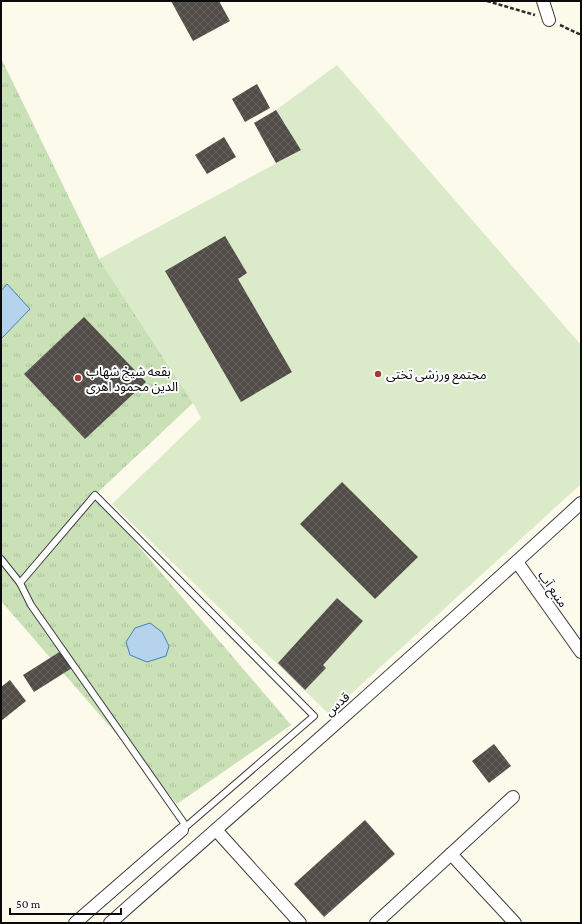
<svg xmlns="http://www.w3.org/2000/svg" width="582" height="924" viewBox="0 0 582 924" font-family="'Crimson Pro','Noto Sans Arabic',serif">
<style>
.park{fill:url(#park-tufts)}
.pitch{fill:#dbeac9}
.water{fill:#b5d3ed;stroke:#4581ba}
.building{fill:url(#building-cross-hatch)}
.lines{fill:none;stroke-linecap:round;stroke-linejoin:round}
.service-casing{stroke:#3d3d3d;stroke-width:8}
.minor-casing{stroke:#3d3d3d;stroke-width:14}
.path{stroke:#2c2c2c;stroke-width:2.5;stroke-dasharray:4 2;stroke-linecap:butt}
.service{stroke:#fff;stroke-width:6}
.minor{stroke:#fff;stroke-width:12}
.poi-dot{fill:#a73a35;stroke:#fff;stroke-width:1.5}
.labels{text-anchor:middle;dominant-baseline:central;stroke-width:4;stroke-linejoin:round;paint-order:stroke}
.poi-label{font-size:13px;fill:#0a0a0a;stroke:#fff;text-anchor:start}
.street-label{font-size:13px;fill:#0a0a0a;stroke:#fff}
</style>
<defs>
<pattern id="park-tufts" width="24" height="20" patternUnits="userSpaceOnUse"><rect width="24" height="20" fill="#cae1b8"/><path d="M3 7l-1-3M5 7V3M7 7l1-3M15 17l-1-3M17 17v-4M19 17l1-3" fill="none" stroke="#acc09d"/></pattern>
<pattern id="building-cross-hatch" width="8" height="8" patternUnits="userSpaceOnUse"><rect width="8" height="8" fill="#514c48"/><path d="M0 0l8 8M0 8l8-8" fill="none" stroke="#65615e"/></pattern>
</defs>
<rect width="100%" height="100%" fill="#fcfaea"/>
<path class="park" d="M1 58 99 259 193 403 95 495 291 725 177 804 1 601Z"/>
<path class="pitch" d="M337 65 581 345V484L329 714 112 504 201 418 193 403 99 259 301 150 276 110Z"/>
<g class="water">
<path d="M7 284 30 309 1 339V291Z"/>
<path d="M150 623 162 632 169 646 166 656 147 662 130 655 126 642 135 628Z"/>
</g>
<g class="building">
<path d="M171 1H219L230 21 193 41Z"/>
<path d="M257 84 270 108 245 122 232 99Z"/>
<path d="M276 110 301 150 276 163 254 123Z"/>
<path d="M224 137 236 157 207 174 195 155Z"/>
<path d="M225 236 247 273 238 279 292 372 241 402 165 271Z"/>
<path d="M84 317 146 382 85 439 24 374Z"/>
<path d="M342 482 418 557 375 599 300 524Z"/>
<path d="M337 598 363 621 323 665 326 668 305 690 278 663Z"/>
<path d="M61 651 72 668 34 692 23 675Z"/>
<path d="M10 680 26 701 1 721V687Z"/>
<path d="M494 744 511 766 489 783 472 761Z"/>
<path d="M365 820 395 854 324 917 294 884Z"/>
</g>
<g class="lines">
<defs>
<g id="service">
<path d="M1 559 20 583 31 605 186 826"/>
<path d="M20 583 95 495 314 716 182 830"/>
</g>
<g id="minor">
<path d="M543 1 549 20"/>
<path d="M517 562 581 652"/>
<path d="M216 830 300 923"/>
<path d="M451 854 515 923"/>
<path d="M75 923 182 830"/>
<path d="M110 923C268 784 426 645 581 503"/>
<path d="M376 923 513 797"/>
</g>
</defs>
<use href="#service" class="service-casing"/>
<use href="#minor" class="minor-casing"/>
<g class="path">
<path d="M487 1 535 15"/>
<path d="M560 25 581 35"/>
</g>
<use href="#service" class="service"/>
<use href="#minor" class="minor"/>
</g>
<g class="poi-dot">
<circle cx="378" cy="374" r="4"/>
<circle cx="78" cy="378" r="4"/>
</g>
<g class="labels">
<g class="poi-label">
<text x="86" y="371">بقعه شیخ شهاب<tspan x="86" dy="15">الدین محمود اهرى</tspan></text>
<text x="386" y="374">مجتمع ورزشی تختی</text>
</g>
<g class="street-label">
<text transform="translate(553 589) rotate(55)">منبع آب</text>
<text transform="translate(337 704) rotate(-42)">قدس</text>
</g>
</g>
<rect width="582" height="924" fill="none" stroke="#0a0a0a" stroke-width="4"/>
<path d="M10 908v6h111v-6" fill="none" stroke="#0a0a0a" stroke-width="2"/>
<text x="16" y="908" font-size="12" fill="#0a0a0a" stroke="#ffffff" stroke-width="3" paint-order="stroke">50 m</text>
</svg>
